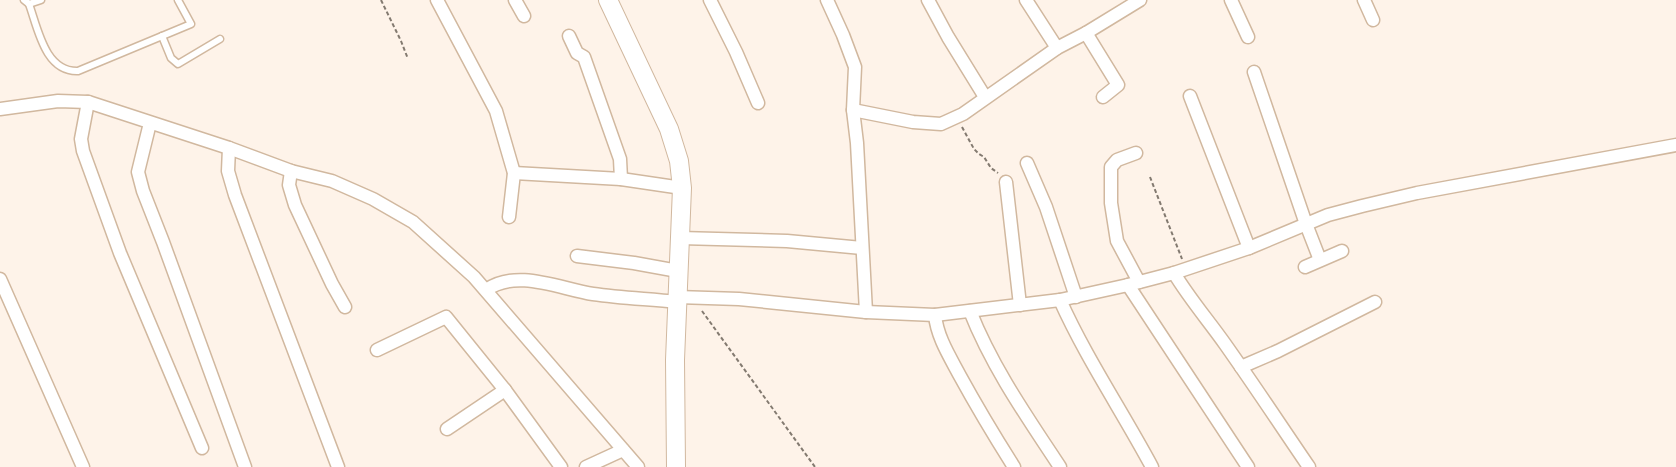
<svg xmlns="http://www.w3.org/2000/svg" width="1676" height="467" viewBox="0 0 1676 467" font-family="Lato,sans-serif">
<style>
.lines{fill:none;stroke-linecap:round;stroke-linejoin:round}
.service-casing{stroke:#d1b89f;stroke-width:9}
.minor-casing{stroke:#d1b89f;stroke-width:15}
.secondary-casing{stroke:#d1b89f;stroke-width:20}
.path{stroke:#837a70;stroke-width:2;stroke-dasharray:4 2.5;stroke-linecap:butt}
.service{stroke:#fff;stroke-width:6}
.minor{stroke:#fff;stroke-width:12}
.secondary{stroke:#fff;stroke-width:18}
</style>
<rect width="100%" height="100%" fill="#fef3e9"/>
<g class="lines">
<defs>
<g id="service">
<path d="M24 0 29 4 41 0"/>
<path d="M29 4C38 29 45 72 78 71L191 24 178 0"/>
<path d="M162 36 171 58 178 64 220 39"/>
</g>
<g id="minor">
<path d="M437 0 496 111 514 173 509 217"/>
<path d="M515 0 524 16"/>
<path d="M710 0 736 52 758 103"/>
<path d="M827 0 843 35 855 67 853 110 857 143 866 312"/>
<path d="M928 0 948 37 985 97"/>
<path d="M1026 0 1057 48"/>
<path d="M1231 0 1248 37"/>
<path d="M1364 0 1373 20"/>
<path d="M1086 33 1118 85 1103 97"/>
<path d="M569 36 577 53 584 57 620 159 621 179"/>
<path d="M1254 72 1306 224 1320 260"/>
<path d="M1190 96 1249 248"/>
<path d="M88 102 81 139 83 151 120 253 202 448"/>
<path d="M0 109 58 101 88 102 229 148 291 171 332 181 373 199 413 222 474 277 638 467"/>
<path d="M853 110 913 122 941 124 963 114 1057 48 1086 33 1140 0"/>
<path d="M150 123 138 172 143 191 163 242 245 467"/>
<path d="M229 148 228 171 235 195 338 467"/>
<path d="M1136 153 1117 160 1111 167V203L1117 241 1139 282"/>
<path d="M1027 163 1046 207 1076 297"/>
<path d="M291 171 289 185 295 205 332 284 345 307"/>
<path d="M514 173 621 179 682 188"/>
<path d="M1006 182 1020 305"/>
<path d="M680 238 787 241 862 248"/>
<path d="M577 256 634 263 678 271"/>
<path d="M1305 267 1342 251"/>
<path d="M1174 273C1189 298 1208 320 1225 344 1254 385 1281 426 1309 467"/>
<path d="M0 279 83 467"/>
<path d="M1128 285 1248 467"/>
<path d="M486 290C517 268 560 289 593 294 621 298 649 299 677 302"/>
<path d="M677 297 739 299 866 312 935 315 1060 300 1128 285 1174 273 1249 248 1328 215 1362 206 1417 193 1676 145"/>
<path d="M1060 300C1086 358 1122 411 1152 467"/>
<path d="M970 311C992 367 1027 417 1060 467"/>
<path d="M935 315C937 337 950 357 960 376 977 407 995 437 1014 467"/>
<path d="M377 350 446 317 505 390 561 467"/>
<path d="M1241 367 1278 351 1375 302"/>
<path d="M447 429 505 390"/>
<path d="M586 467 623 450"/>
</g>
<path id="secondary" d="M608 0 669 129 679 161 682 188 675 360 676 467"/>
</defs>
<use href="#service" class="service-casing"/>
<use href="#minor" class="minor-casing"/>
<use href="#secondary" class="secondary-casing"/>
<g class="path">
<path d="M381 0 401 41 408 59"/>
<path d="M962 127 974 149 979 154 984 157 991 168 998 173"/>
<path d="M1150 177 1182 259"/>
<path d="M702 311 815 467"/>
</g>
<use href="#service" class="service"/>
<use href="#minor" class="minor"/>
<use href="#secondary" class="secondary"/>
</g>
</svg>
